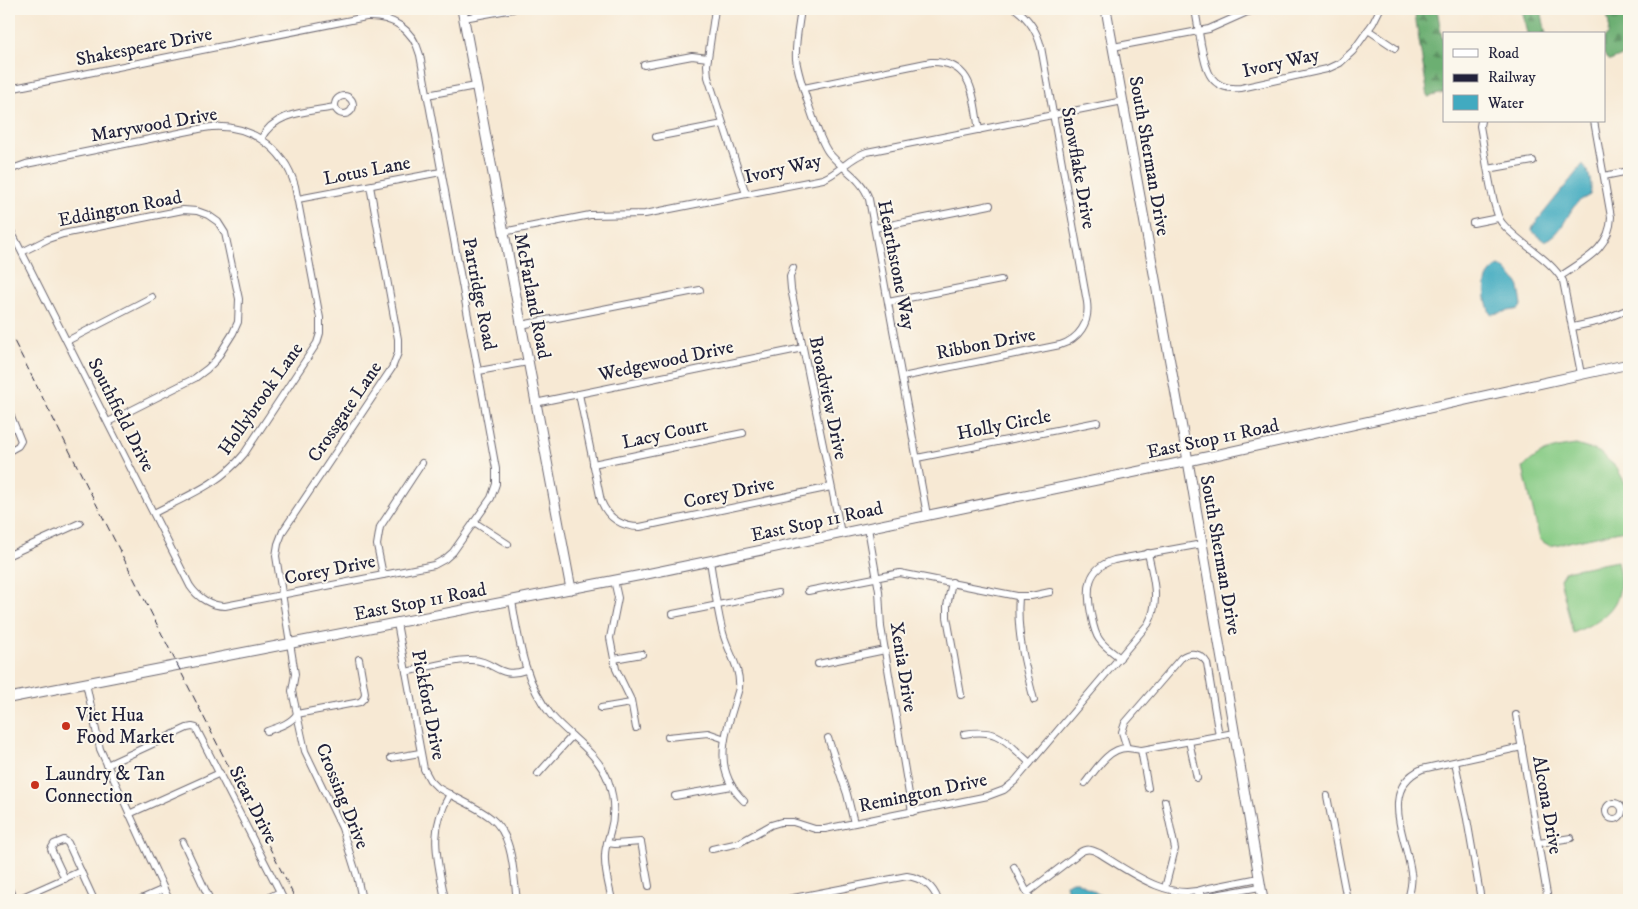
<svg xmlns="http://www.w3.org/2000/svg" width="1638" height="909" viewBox="0 0 1638 909" font-family="'IM FELL DW Pica',serif">
<style>
.forest{fill:url(#forest-firs);stroke:#476856}
.pitch{fill:#86cb84;stroke:#547660}
.water{fill:#41aac0;stroke:#32667e}
.lines{fill:none;stroke-linecap:round;stroke-linejoin:round}
.street-casing{stroke:#6d6871;stroke-width:8}
.secondary-casing{stroke:#6d6871;stroke-width:11}
.street{stroke:#fff;stroke-width:6}
.secondary{stroke:#fff;stroke-width:9}
.rail{stroke:#22223b;stroke-width:1;stroke-dasharray:8 4;stroke-linecap:butt}
.poi-dot{fill:#c8321e;stroke:#fbf7ec;stroke-width:2}
.labels{text-anchor:middle;dominant-baseline:central;stroke-width:4;stroke-linejoin:round;paint-order:stroke}
.street-label{font-size:19px;fill:#22223b;stroke:#fbf7ec}
.poi-label{font-size:19px;fill:#22223b;stroke:#fbf7ec;text-anchor:start}
</style>
<defs>
<pattern id="forest-firs" width="22" height="20" patternUnits="userSpaceOnUse" patternTransform="scale(1.25)"><rect width="22" height="20" fill="#6caf72"/><path d="M5 1l3.5 6h-7zM16 11l3.5 6h-7z" fill="#588e5f"/></pattern>
</defs>
<rect width="100%" height="100%" fill="#fbf7ec"/>
<filter id="ink" filterUnits="userSpaceOnUse"><feTurbulence type="fractalNoise" baseFrequency=".02" numOctaves="2"/><feDisplacementMap in="SourceGraphic" scale="10" xChannelSelector="R" yChannelSelector="G"/><feConvolveMatrix kernelMatrix="1 2 1 2 8 2 1 2 1" color-interpolation-filters="sRGB"/></filter>
<filter id="wash" filterUnits="userSpaceOnUse"><feTurbulence type="fractalNoise" baseFrequency=".0096" numOctaves="4" result="noise"/><feDisplacementMap in="SourceGraphic" scale="20" xChannelSelector="R" yChannelSelector="G"/><feGaussianBlur stdDeviation="1.12" result="paint"/><feColorMatrix in="noise" values="0 0 0 0 0 0 0 0 0 0 0 0 0 0 0 0 0 1.4 0 .05"/><feComposite in="paint" operator="in"/></filter>
<g filter="url(#wash)">
<rect width="100%" height="100%" fill="#f7e9d4"/>
<g class="forest">
<path d="M1414 9H1437L1444 49V93L1428 97Z"/>
<path d="M1522 9H1541L1546 34H1527Z"/>
<path d="M1606 9H1629V53L1610 61 1604 55V38L1608 35 1609 24Z"/>
</g>
<g class="pitch">
<path d="M1576 445 1599 452 1616 467 1627 486 1629 512 1624 530 1550 546 1540 540 1523 468C1539 451 1553 448 1576 445Z"/>
<path d="M1617 561C1618 567 1620 574 1620 581 1621 610 1596 623 1573 633L1560 579 1565 571Z"/>
</g>
<g class="water">
<path d="M1583 164C1589 172 1593 184 1590 195 1586 198 1579 200 1576 204 1566 216 1562 234 1545 241L1532 231 1533 226Z"/>
<path d="M1499 266 1505 269 1518 283 1522 304 1519 309 1493 314 1490 313C1484 297 1481 274 1499 266Z"/>
<path d="M1072 881H1077L1105 898 1114 900H1083L1067 889 1066 884Z"/>
</g>
</g>
<g filter="url(#ink)">
<g class="lines">
<defs>
<g id="street">
<path d="M715 9 707 65 708 77 746 194"/>
<path d="M801 9C799 25 795 42 796 59 798 75 819 141 829 153 843 170 862 178 869 199L927 515"/>
<path d="M1195 9C1197 21 1199 32 1201 44 1206 69 1209 91 1241 88L1327 69 1340 63 1353 51 1373 23 1380 9"/>
<path d="M464 18 513 9"/>
<path d="M1368 30 1395 48"/>
<path d="M1113 47 1209 29 1245 13 1258 9"/>
<path d="M644 65 692 56 708 58"/>
<path d="M804 88 931 62C974 61 973 97 979 130"/>
<path d="M9 89 366 17C393 16 413 29 420 55L496 469V484L491 498 453 552 445 559 434 565 225 606C211 606 198 598 190 586L9 227"/>
<path d="M427 95 476 86"/>
<circle cx="344" cy="105" r="9"/>
<path d="M1481 121 1480 126C1484 145 1492 212 1502 223 1519 244 1550 258 1563 281L1581 374"/>
<path d="M656 137 723 124"/>
<path d="M261 139C275 111 309 112 335 107"/>
<path d="M1488 169 1533 161"/>
<path d="M9 170 26 164 204 128C246 121 284 146 295 186L320 318V333L317 343 244 454C221 483 187 496 154 513"/>
<path d="M1604 176 1629 171"/>
<path d="M298 199 441 172"/>
<path d="M1473 223 1498 218"/>
<path d="M875 228 990 205"/>
<path d="M503 232 590 215 645 214 823 179C840 172 850 157 867 152L1123 101"/>
<path d="M22 252 48 239 63 234 183 210 197 211 208 215 218 222 225 233 239 299 238 322 233 333 216 360 207 369 195 378 108 422"/>
<path d="M793 268 790 277 791 289 841 533"/>
<path d="M1561 276C1584 260 1610 249 1611 217L1594 121"/>
<path d="M888 302 1001 280"/>
<path d="M521 325 700 290"/>
<path d="M1573 327 1600 321 1624 311"/>
<path d="M67 341 152 297"/>
<path d="M479 371 528 362"/>
<path d="M902 377 1060 345C1079 339 1090 323 1087 302L1041 47C1037 31 1029 19 1016 9"/>
<path d="M579 394 601 501C608 518 622 527 640 527L831 487"/>
<path d="M535 403 803 348"/>
<path d="M9 411 21 441 18 446 9 451"/>
<path d="M917 458 1097 422"/>
<path d="M593 464 743 433"/>
<path d="M474 522 508 544"/>
<path d="M868 528 879 591 881 627 912 812"/>
<path d="M9 555 80 523"/>
<path d="M710 561C714 585 717 610 723 633 728 652 741 668 739 688 728 729 708 766 744 801"/>
<path d="M383 575 377 545 380 527 422 463"/>
<path d="M614 580 618 598 610 638 616 669 631 700 636 728"/>
<path d="M952 582 947 606V617L961 695"/>
<path d="M808 591 900 573 1017 596H1031L1050 592"/>
<path d="M1019 596C1016 631 1025 666 1034 700"/>
<path d="M512 601C519 641 524 682 551 715 570 737 597 752 608 780 614 797 615 816 610 833 608 840 605 847 605 855 604 870 609 886 612 900"/>
<path d="M673 614 778 593"/>
<path d="M397 623 424 769 430 780 437 787C454 798 475 805 491 818 514 836 513 873 517 900"/>
<path d="M1120 658C1113 652 1104 647 1099 639 1094 632 1093 623 1091 614 1086 589 1087 568 1114 560L1202 544"/>
<path d="M614 659 642 654"/>
<path d="M818 664 885 650"/>
<path d="M406 672C424 668 454 659 471 660 495 660 498 680 526 670"/>
<path d="M86 683 100 749 169 900"/>
<path d="M601 708 631 703"/>
<path d="M1516 715 1548 900"/>
<path d="M267 731C278 727 290 724 297 714L360 702 364 698 365 693 359 659"/>
<path d="M964 734C1000 728 1005 741 1030 763"/>
<path d="M668 737 708 733 725 739"/>
<path d="M828 738 847 794 854 823"/>
<path d="M1189 741 1197 778"/>
<path d="M1127 748 1122 732 1125 723 1181 658C1191 651 1201 653 1207 663L1219 736"/>
<path d="M1141 750 1148 788"/>
<path d="M391 758 420 753"/>
<path d="M1455 762 1467 819 1481 900"/>
<path d="M107 765 187 728 192 727 196 728 284 900"/>
<path d="M538 774 572 736"/>
<path d="M1085 783C1095 771 1108 748 1127 748 1131 748 1137 750 1142 750L1234 733"/>
<path d="M675 796 732 786"/>
<path d="M1327 796 1347 900"/>
<path d="M1165 801 1175 849 1165 888"/>
<circle cx="1614" cy="811" r="8"/>
<path d="M129 814 220 773"/>
<path d="M183 842 210 900"/>
<path d="M607 843 615 844 641 842 649 886"/>
<path d="M1539 843 1571 838"/>
<path d="M712 849 739 843 771 825 781 822H793L815 829H825L988 796 1004 790 1015 781 1148 624C1161 601 1153 578 1148 553"/>
<path d="M1014 867 1031 900"/>
<path d="M65 879 51 849 54 844 64 840 68 843 94 900"/>
<path d="M9 889 14 900"/>
<path d="M1197 892 1204 896 1215 895 1260 887"/>
<path d="M1027 893 1079 853C1086 848 1091 849 1099 853 1127 870 1169 902 1204 889L1259 878"/>
<path d="M16 900 81 871"/>
<path d="M139 900 164 889"/>
<path d="M263 900 280 892"/>
<path d="M362 900 357 876 342 828 305 751 292 691 295 674 276 556 278 544 283 531 392 368 398 353V339L370 186"/>
<path d="M445 900C438 859 427 833 450 794"/>
<path d="M783 900 907 876C922 878 933 886 938 900"/>
<path d="M1408 900C1410 891 1413 882 1411 873 1407 838 1378 789 1422 769L1522 747"/>
</g>
<g id="secondary">
<path d="M462 9 571 589"/>
<path d="M1106 9 1188 461 1263 900"/>
<path d="M9 698 642 575 1188 461 1629 364"/>
</g>
</defs>
<use href="#street" class="street-casing"/>
<use href="#secondary" class="secondary-casing"/>
<use href="#street" class="street"/>
<use href="#secondary" class="secondary"/>
<path class="rail" d="M9 331 296 900"/>
</g>
</g>
<g class="poi-dot">
<circle cx="66" cy="726" r="5"/>
<circle cx="35" cy="785" r="5"/>
</g>
<g class="labels">
<g class="street-label">
<text transform="translate(144 47) rotate(-11)">Shakespeare Drive</text>
<text transform="translate(1281 63) rotate(-13)">Ivory Way</text>
<text transform="translate(154 125) rotate(-10)">Marywood Drive</text>
<text transform="translate(1149 156) rotate(80)">South Sherman Drive</text>
<text transform="translate(1078 168) rotate(80)">Snowflake Drive</text>
<text transform="translate(783 169) rotate(-13)">Ivory Way</text>
<text transform="translate(367 171) rotate(-11)">Lotus Lane</text>
<text transform="translate(120 209) rotate(-11)">Eddington Road</text>
<text transform="translate(896 265) rotate(79)">Hearthstone Way</text>
<text transform="translate(479 294) rotate(79)">Partridge Road</text>
<text transform="translate(532 296) rotate(79)">McFarland Road</text>
<text transform="translate(986 344) rotate(-11)">Ribbon Drive</text>
<text transform="translate(666 361) rotate(-12)">Wedgewood Drive</text>
<text transform="translate(828 398) rotate(78)">Broadview Drive</text>
<text transform="translate(261 399) rotate(-55)">Hollybrook Lane</text>
<text transform="translate(345 412) rotate(-56)">Crossgate Lane</text>
<text transform="translate(121 415) rotate(63)">Southfield Drive</text>
<text transform="translate(1004 425) rotate(-11)">Holly Circle</text>
<text transform="translate(665 434) rotate(-12)">Lacy Court</text>
<text transform="translate(1213 439) rotate(-12)">East Stop 11 Road</text>
<text transform="translate(729 493) rotate(-12)">Corey Drive</text>
<text transform="translate(817 522) rotate(-12)">East Stop 11 Road</text>
<text transform="translate(1220 555) rotate(80)">South Sherman Drive</text>
<text transform="translate(330 570) rotate(-11)">Corey Drive</text>
<text transform="translate(420 602) rotate(-11)">East Stop 11 Road</text>
<text transform="translate(903 667) rotate(81)">Xenia Drive</text>
<text transform="translate(428 705) rotate(79)">Pickford Drive</text>
<text transform="translate(923 793) rotate(-12)">Remington Drive</text>
<text transform="translate(342 796) rotate(68)">Crossing Drive</text>
<text transform="translate(253 805) rotate(63)">Siear Drive</text>
<text transform="translate(1547 805) rotate(80)">Alcona Drive</text>
</g>
<g class="poi-label">
<text x="76" y="715">Viet Hua<tspan x="76" dy="22">Food Market</tspan></text>
<text x="45" y="774">Laundry &amp; Tan<tspan x="45" dy="22">Connection</tspan></text>
</g>
</g>
<rect width="1638" height="909" fill="none" stroke="#fbf7ec" stroke-width="30"/>
<rect x="1443" y="32" width="162" height="90" fill="#fbf7ec" stroke="#a4a2a5"/>
<rect x="1453" y="49" width="25" height="8" fill="#ffffff" stroke="#a4a2a5"/>
<text x="1488" y="58" font-size="15" fill="#22223b">Road</text>
<rect x="1453" y="74" width="25" height="8" fill="#22223b" stroke="#a4a2a5"/>
<text x="1488" y="82" font-size="15" fill="#22223b">Railway</text>
<rect x="1453" y="95" width="25" height="15" fill="#41aac0" stroke="#a4a2a5"/>
<text x="1488" y="108" font-size="15" fill="#22223b">Water</text>
</svg>
